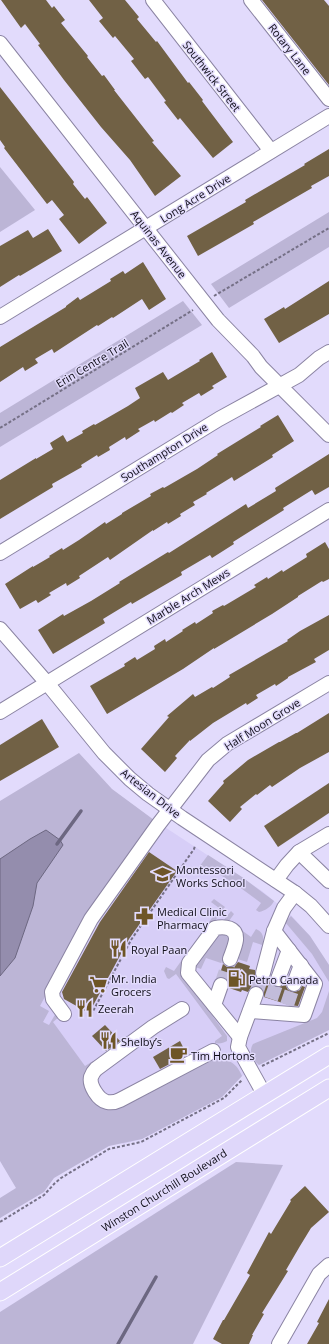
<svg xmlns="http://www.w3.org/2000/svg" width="329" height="1344" viewBox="0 0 329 1344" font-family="'Open Sans',sans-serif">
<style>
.built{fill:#d7cef7}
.green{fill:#bcb5d6}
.water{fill:#948dad;stroke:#6c6781}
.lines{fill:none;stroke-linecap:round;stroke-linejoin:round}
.stream{stroke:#6c6781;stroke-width:3.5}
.building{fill:#716145}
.minor-tunnel{stroke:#c2bcda;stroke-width:14;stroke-dasharray:14 7;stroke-linecap:butt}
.minor-casing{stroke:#8b84a3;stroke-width:16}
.major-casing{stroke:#fff;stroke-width:19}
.path{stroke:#757086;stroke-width:2;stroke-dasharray:3 2;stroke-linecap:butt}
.minor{stroke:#fff;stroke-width:14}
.major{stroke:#dfd7fa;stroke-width:17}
.labels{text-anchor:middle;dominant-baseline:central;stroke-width:3;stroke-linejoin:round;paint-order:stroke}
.street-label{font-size:11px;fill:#100e19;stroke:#e2dbfc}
.poi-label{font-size:11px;fill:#100e19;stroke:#e2dbfc;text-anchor:start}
</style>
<rect width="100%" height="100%" fill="#e2dbfc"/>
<path class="built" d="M154 820 262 891 290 914 310 936 329 965V1030L259 1065 242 1076 222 1097 142 1139 123 1144 27 1019Z"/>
<g class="green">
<path d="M0 167 35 210 0 232Z"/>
<path d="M329 212V247L229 308 211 284Z"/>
<path d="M183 301 202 325 0 447V413Z"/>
<path d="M79 753 112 789 154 820 91 910 40 1006 49 1011 43 1022 49 1025 56 1013 59 1017 53 1022 85 1066 93 1061 94 1064 99 1102 210 1058C226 1058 236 1061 242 1076L222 1097 142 1139 109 1146 54 1178 44 1192 0 1218V1198L16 1188 0 1161V801Z"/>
<path d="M208 855 242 877 274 901C272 906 265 911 259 912L256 910 261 903 238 886 206 866 201 873 199 872V867Z"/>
<path d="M214 899 225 907 182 967V974L227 1036V1041C223 1043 220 1044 215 1043V1041L222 1036 176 974 169 979 167 978 164 971 166 967 174 971 219 908 211 902Z"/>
<path d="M231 911 234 914 229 921 251 937 256 929C263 932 264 937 263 944L262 945 253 942 247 962 234 958 239 944 223 921Z"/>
<path d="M291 916 310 936 329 965V982L312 954 285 922Z"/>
<path d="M223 931 231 937 228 956 224 955 221 963 206 958 201 969 192 966 214 934Z"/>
<path d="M329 991V1030L259 1065C253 1060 248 1052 253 1044L317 1018 322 1012Z"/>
<path d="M236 1162 283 1165 193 1344H0V1312Z"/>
</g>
<path class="water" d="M46 830 60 840 63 845 37 883 33 906 15 958 0 976V859L30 839Z"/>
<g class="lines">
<g class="stream">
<path d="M57 844 81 811"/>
<path d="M118 1344 156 1277"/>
</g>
</g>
<g class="building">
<path d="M1 0H46L52 8 54 6 65 20 61 23 88 56 87 57 102 76 104 75 115 90H114L154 141 152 142 181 176 155 196 130 160 101 127 64 80 38 45 40 44 25 24 21 28Z"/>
<path d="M89 0H125L139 17 137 19 156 42 157 41 188 83 189 82 203 100 202 101 233 142 213 158 180 118 178 120 164 102 166 101 148 77 145 79 131 61 134 59 115 36 113 38 99 21 103 18Z"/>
<path d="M262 0H324L329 6V85Z"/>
<path d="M0 87 74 182 73 184 85 199 87 197 107 223 79 244 59 219 64 215 52 200 47 204 4 148 5 147 0 140Z"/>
<path d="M329 149V176L311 186 312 188 253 222 254 224 198 256 187 236 246 202 245 200 305 165 304 164Z"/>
<path d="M48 229 62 251 20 276 19 275 0 287V246L28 230 33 238Z"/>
<path d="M143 262 166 299 149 310 142 299 113 318 112 317 98 326 97 325 54 353 52 349 35 359 38 363 25 371 23 367 0 382V347L66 307V306L78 297 80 300 111 281 110 279 123 271 125 274Z"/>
<path d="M329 281V314L279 343 264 319 284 307 285 309Z"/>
<path d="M212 352 227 377 212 386 214 388 201 396 199 393 182 403 184 405 172 413 171 412 155 422 154 420 138 429 140 431 126 440 125 437 109 447 110 450 98 457 97 455 81 465 82 467 52 484 53 487 0 519V480L36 458V459L53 449 50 443 63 435 67 442 83 433 82 431 94 424 95 425 128 406 140 398 135 388 163 372 168 380 200 361 199 360Z"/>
<path d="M278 415 294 441 272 455 273 457 234 481 232 477 206 493 207 494 193 502 195 505 180 514 181 516 168 524 167 522 153 531V530L110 560 108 557 79 576 80 578 67 586 66 583 49 593 51 595 38 603 36 600 20 609 5 584 33 566V567L50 557 49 556 62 548 63 550 79 540 105 522 106 524 122 514V513L151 496 150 494 163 487 164 488 197 469 218 455 217 454 261 427 260 426Z"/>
<path d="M329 454V487L315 495 312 490 283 508 284 510 233 542 234 544 212 558 210 555 181 572 182 575 132 604 131 602 103 619 105 623 53 654 38 630 63 614 64 616 91 601 120 583 119 582 168 552 169 553 246 504 248 508 276 491 275 488Z"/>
<path d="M325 542 329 549V579L323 582 322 581 298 596V597L272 614 214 649V648L183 669 107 714 90 686 125 666 124 664 135 657 137 660 155 649 154 646 165 639 166 642 183 631 182 630 195 622 196 624 213 613 212 611 223 605 224 606 256 587 254 585 267 577 268 579 282 570 283 572 307 557 306 554Z"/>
<path d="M329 615V650L314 659 316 662 288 677V678L276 686 275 684 256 695 258 698 247 705 246 703 213 723 190 741V740L175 756 177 758 165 772 141 749 169 717 167 716 193 694 195 697 212 687 213 688 230 677 229 675 288 641 287 640 300 631Z"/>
<path d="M329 713V752L300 768 272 787 270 785 257 795 256 794 240 807 242 809 230 822 208 801 224 783 223 781 248 760 279 742H280L296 733H297Z"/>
<path d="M42 719 59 747 0 781V745Z"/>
<path d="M329 783V813L278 847 264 826Z"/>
<path d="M149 852 177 871 129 939 89 1013 64 999 62 992 100 922Z"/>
<path d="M238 962 250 966 249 969 255 970V976L260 981H266L270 978 271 984 275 987 283 986 286 982V986L288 990 295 992 300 990 302 986 305 987 298 1006 289 1005 264 997V993L263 989 259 986H255L251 987 248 992 242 990 241 992 229 988V984L228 980 224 977H219L223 964 227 967H231L235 966Z"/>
<path d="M105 1025 120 1041 106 1051 92 1036Z"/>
<path d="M180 1041 187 1055 160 1069 153 1057Z"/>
<path d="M305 1186 329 1212 311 1228 300 1246 286 1270 288 1271 262 1313 264 1314 252 1335H253L249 1344H222L213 1339 223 1320H224L250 1275 247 1273 269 1232 271 1234 291 1201 290 1200Z"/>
<path d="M329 1299V1344H307L319 1323 317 1322Z"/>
</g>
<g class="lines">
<g class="minor-tunnel">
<path d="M221 985 230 959"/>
<path d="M256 994 263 973"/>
<path d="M271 999 278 979"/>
<path d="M287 1005 294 984"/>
</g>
<defs>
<g id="minor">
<path d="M153 0 271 151"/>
<path d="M251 0 329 99"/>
<path d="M0 43 218 320 253 356 261 367 329 435"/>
<path d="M0 317 329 116"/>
<path d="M0 553 219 419 299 375 319 358 329 352"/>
<path d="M0 629 47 683 104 753 130 779 148 794 182 818 295 893 311 906 329 926"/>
<path d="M0 712 329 510"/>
<path d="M299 852 329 881"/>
<path d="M276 880 287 865 299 852 329 834"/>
<path d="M230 959C232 953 235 947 236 940 237 927 224 926 215 928L189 963 188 973 240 1037"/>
<path d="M263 973 274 931 284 908 295 893"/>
<path d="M278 979 289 950"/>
<path d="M294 984 301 965"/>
<path d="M256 994 240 1037 238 1047 264 1094"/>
<path d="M214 1005 221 985"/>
<path d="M182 1009 153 1027 96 1069C94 1071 92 1074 91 1077 89 1085 98 1100 107 1102 112 1103 116 1102 120 1100L213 1051"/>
<path d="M250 1011 304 1015 315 984 274 931"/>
<path d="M64 1014 53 999 52 992 91 919 158 825 208 760 227 744 329 683"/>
<path d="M279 1344 319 1274 329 1265"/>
</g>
<g id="major">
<path d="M0 1258 329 1055"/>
<path d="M0 1292 329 1088"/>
</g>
</defs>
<use href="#minor" class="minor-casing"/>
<use href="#major" class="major-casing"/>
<g class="path">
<path d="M214 296 329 228"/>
<path d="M0 428 193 310"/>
<path d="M91 1015 131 940 194 849 195 846"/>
<path d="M262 1066 329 1033"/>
<path d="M0 1222 44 1195 55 1183 61 1178 109 1149 141 1142 224 1098 242 1080"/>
</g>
<use href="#minor" class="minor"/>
<use href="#major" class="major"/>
</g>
<defs>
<symbol id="school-bare" viewBox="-9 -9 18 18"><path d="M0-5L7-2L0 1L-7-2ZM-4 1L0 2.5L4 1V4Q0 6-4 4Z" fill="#6e5526" stroke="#e2dbfc" stroke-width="2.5" paint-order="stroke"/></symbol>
<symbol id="pharmacy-bare" viewBox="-9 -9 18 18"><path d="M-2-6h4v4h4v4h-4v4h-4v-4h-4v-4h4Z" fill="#6e5526" stroke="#e2dbfc" stroke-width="2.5" paint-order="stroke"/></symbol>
<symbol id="restaurant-bare" viewBox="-9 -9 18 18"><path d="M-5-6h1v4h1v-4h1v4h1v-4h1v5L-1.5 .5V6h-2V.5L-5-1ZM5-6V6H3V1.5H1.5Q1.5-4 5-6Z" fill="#6e5526" stroke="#e2dbfc" stroke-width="2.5" paint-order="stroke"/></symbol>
<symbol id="fuel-bare" viewBox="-9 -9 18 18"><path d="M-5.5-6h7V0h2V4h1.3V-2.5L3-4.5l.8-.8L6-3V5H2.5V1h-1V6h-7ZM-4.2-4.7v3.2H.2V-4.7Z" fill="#6e5526" stroke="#e2dbfc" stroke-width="2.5" paint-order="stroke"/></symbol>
<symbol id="supermarket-bare" viewBox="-9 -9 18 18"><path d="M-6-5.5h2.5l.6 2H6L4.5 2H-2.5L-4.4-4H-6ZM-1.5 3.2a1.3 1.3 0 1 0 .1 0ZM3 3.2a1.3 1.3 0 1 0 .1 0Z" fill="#6e5526" stroke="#e2dbfc" stroke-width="2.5" paint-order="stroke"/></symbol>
<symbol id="cafe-bare" viewBox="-9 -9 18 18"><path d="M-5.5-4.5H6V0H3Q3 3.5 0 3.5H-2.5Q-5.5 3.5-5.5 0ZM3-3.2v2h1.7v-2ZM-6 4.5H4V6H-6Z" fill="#6e5526" stroke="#e2dbfc" stroke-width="2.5" paint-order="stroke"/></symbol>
</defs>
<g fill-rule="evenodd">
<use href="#school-bare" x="150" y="862" width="25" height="25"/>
<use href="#pharmacy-bare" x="132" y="904" width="25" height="25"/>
<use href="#restaurant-bare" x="106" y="936" width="25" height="25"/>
<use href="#fuel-bare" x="224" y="966" width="25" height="25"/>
<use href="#supermarket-bare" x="86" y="972" width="25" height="25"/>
<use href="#restaurant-bare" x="72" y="996" width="25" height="25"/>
<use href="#restaurant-bare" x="96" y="1028" width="25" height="25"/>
<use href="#cafe-bare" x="166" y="1042" width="25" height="25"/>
</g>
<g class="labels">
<g class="street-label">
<text transform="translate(290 49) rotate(52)">Rotary Lane</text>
<text transform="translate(212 76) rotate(52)">Southwick Street</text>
<text transform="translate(195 198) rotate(-32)">Long Acre Drive</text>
<text transform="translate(159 244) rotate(52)">Aquinas Avenue</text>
<text transform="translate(92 363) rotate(-31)">Erin Centre Trail</text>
<text transform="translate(164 452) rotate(-32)">Southampton Drive</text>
<text transform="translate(188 596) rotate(-32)">Marble Arch Mews</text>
<text transform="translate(262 724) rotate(-32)">Half Moon Grove</text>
<text transform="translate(151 793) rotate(38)">Artesian Drive</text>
<text transform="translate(164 1190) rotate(-32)">Winston Churchill Boulevard</text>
</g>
<g class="poi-label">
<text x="176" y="869">Montessori<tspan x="176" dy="13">Works School</tspan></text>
<text x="157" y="911">Medical Clinic<tspan x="157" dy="13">Pharmacy</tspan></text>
<text x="131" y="949">Royal Paan</text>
<text x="111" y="978">Mr. India<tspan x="111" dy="13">Grocers</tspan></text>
<text x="249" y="979">Petro Canada</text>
<text x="98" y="1008">Zeerah</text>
<text x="121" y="1041">Shelby’s</text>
<text x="191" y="1055">Tim Hortons</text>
</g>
</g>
</svg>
